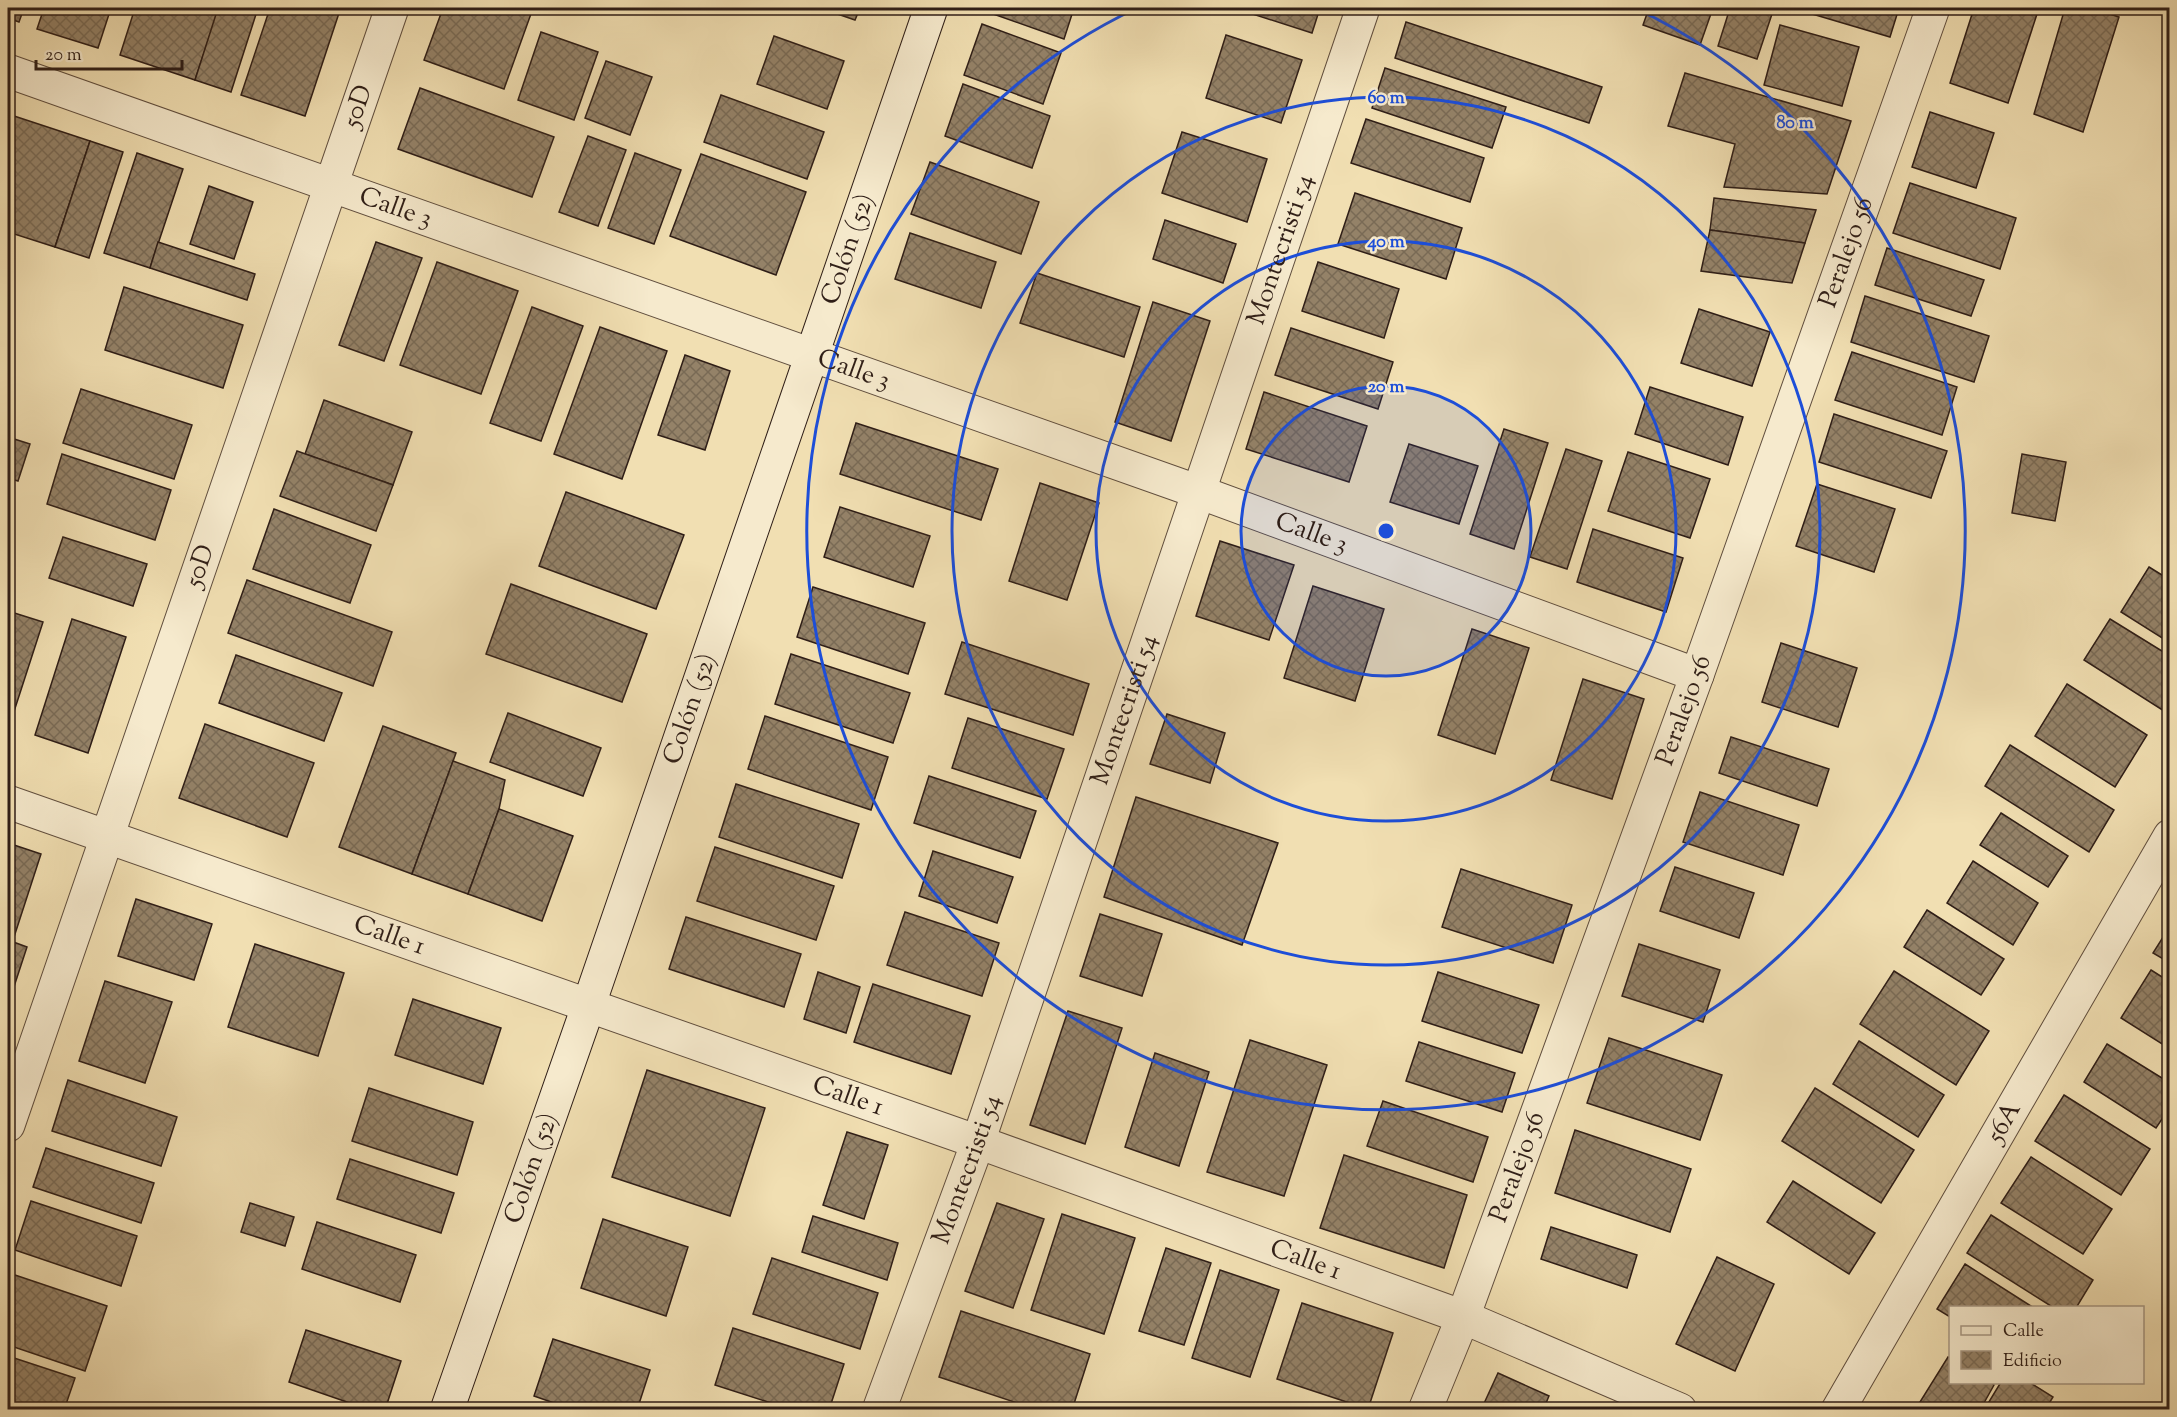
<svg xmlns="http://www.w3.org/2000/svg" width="2177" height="1417" viewBox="0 0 2177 1417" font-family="'Sorts Mill Goudy',serif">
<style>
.building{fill:url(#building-cross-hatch);stroke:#2f1e17;stroke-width:1.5}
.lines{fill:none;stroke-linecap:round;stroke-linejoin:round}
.street-casing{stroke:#604e3e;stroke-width:35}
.secondary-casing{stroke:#2f1e17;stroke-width:35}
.street{stroke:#f6eacd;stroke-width:33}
.secondary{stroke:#f6eacd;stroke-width:33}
.ring{fill:none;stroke:#1d4ed8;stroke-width:3}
.labels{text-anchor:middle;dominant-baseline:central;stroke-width:5;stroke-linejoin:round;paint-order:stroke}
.street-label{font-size:26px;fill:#2f1e17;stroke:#f6eacd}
.centre{fill:#1d4ed8;stroke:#f6eacd;stroke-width:3}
.ring-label{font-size:18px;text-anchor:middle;font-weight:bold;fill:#1d4ed8;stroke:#f6eacd;stroke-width:5;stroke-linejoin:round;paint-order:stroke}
</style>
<defs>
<pattern id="building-cross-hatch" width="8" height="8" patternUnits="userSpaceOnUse" patternTransform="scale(1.5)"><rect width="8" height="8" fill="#948268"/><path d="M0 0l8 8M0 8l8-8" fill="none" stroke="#796a55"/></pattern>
</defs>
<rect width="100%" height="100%" fill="#f1dfb2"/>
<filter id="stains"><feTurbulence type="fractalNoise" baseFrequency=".00333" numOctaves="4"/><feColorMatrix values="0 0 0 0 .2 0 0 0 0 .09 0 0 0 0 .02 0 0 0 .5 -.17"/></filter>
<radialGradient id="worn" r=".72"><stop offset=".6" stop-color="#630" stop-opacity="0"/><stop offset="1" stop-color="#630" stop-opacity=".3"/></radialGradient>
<g class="building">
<path d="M8 8H24L19 22 8 18Z"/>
<path d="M44 8H111L98 48 37 29Z"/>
<path d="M135 8H219L195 80 120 55Z"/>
<path d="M218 8H258L231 92 195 80Z"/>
<path d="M270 8H331L340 10 305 116 241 95Z"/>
<path d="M443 8H522L532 11 504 89 424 60Z"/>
<path d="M820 8H860L855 20Z"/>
<path d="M983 8H1074L1064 39 982 10Z"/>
<path d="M1234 8H1320L1312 33Z"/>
<path d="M1649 8H1713L1700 45 1643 25Z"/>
<path d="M1730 8H1774L1757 59 1718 46Z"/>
<path d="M1792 8H1899L1890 37Z"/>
<path d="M1974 8H2027L2038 11 2008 103 1950 83Z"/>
<path d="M2065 8H2091L2119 17 2083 132 2034 114Z"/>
<path d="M1406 22 1602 87 1589 123 1395 58Z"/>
<path d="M982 24 1061 53 1043 104 964 75Z"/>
<path d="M1780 25 1859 47 1842 106 1764 85Z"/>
<path d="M541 32 598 52 574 120 518 100Z"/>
<path d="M1226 35 1302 60 1281 123 1206 98Z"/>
<path d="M774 36 844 61 827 109 757 84Z"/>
<path d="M606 61 652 77 630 135 585 118Z"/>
<path d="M1385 68 1506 107 1492 148 1372 108Z"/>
<path d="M1685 73 1851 121 1827 194 1724 187 1735 144 1668 126Z"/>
<path d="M963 84 1050 116 1032 168 945 136Z"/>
<path d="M420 88 554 137 532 197 398 149Z"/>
<path d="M721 95 824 132 807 179 704 142Z"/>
<path d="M1930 112 1994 133 1976 188 1912 167Z"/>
<path d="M8 114 90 141 55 247 8 232Z"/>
<path d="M1366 119 1484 158 1470 202 1351 163Z"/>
<path d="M1182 132 1267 159 1247 222 1162 193Z"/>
<path d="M588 136 626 150 598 226 559 212Z"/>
<path d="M90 141 123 152 89 258 55 247Z"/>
<path d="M137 153 183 169 150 268 104 253Z"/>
<path d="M635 153 681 170 654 244 608 228Z"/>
<path d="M701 154 806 192 776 275 670 236Z"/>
<path d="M930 162 1039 202 1021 254 911 214Z"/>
<path d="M1910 183 2016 218 2000 269 1893 233Z"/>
<path d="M209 186 253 202 234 259 190 244Z"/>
<path d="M1355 193 1462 228 1446 279 1338 244Z"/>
<path d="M1714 198 1816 210 1805 243 1710 230Z"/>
<path d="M1165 220 1236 244 1223 283 1153 259Z"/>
<path d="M1710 230 1805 243 1792 283 1701 271Z"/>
<path d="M910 233 996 262 981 308 895 279Z"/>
<path d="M158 242 255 274 247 300 150 268Z"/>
<path d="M376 242 422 258 384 361 339 345Z"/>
<path d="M1887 248 1984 280 1971 316 1875 285Z"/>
<path d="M437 262 518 291 481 394 400 365Z"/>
<path d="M1318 262 1399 289 1384 338 1302 311Z"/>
<path d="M1037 273 1140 307 1124 357 1020 323Z"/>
<path d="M124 287 243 325 223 388 105 350Z"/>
<path d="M1865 296 1989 336 1974 382 1851 342Z"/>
<path d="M1153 302 1210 321 1171 441 1115 422Z"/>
<path d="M532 307 583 326 541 441 490 423Z"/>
<path d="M1699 309 1770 332 1752 386 1681 363Z"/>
<path d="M600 327 667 351 622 479 554 454Z"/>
<path d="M1291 328 1393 362 1378 409 1275 375Z"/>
<path d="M1852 352 1957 387 1942 435 1835 400Z"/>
<path d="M685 355 730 371 705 450 658 435Z"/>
<path d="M1650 387 1743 417 1728 465 1635 434Z"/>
<path d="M81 389 192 425 174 479 63 443Z"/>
<path d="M1264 392 1367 426 1349 482 1246 449Z"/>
<path d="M324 400 412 432 393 485 305 454Z"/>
<path d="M1834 414 1947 451 1931 498 1819 462Z"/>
<path d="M856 423 998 469 981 520 840 474Z"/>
<path d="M1504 429 1548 443 1514 549 1470 534Z"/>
<path d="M8 437 30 444 18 481 8 478Z"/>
<path d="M1409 444 1478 466 1459 524 1390 502Z"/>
<path d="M1566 449 1602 461 1567 569 1530 557Z"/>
<path d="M297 451 393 485 376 531 280 496Z"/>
<path d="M1628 452 1710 479 1690 538 1608 511Z"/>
<path d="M62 454 171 490 155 540 47 504Z"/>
<path d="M2022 454 2066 462 2055 521 2012 513Z"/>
<path d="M1040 483 1099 503 1067 600 1009 581Z"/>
<path d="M1817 484 1895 509 1874 572 1796 546Z"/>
<path d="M566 492 684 535 656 609 539 566Z"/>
<path d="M840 507 930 536 913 587 824 557Z"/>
<path d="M274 509 371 545 350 603 253 569Z"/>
<path d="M1593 529 1683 558 1666 612 1577 582Z"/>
<path d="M63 537 147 564 133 606 49 578Z"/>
<path d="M1220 541 1294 565 1269 640 1196 616Z"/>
<path d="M2149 567 2170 580V643L2121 612Z"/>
<path d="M247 580 392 632 373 686 228 633Z"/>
<path d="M511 584 647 634 622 702 486 654Z"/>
<path d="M1313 586 1384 609 1355 701 1284 678Z"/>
<path d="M813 587 925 623 908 674 797 637Z"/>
<path d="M8 611 43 622 8 730Z"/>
<path d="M72 619 126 637 88 753 35 735Z"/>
<path d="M2110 619 2170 656V703L2164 711 2084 660Z"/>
<path d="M1472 629 1529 648 1495 754 1438 735Z"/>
<path d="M962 642 1089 684 1073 735 945 694Z"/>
<path d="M1781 643 1857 668 1838 727 1762 702Z"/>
<path d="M791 654 910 693 893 743 775 704Z"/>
<path d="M236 655 342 693 324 741 219 703Z"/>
<path d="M1583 679 1644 699 1612 799 1551 780Z"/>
<path d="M2067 684 2147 735 2115 787 2035 736Z"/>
<path d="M508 713 601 748 583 796 490 762Z"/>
<path d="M1167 714 1225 733 1210 783 1150 764Z"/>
<path d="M765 716 888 757 871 810 748 769Z"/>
<path d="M968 718 1064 749 1047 799 952 768Z"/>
<path d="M205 724 314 763 287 837 179 798Z"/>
<path d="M383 726 456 753 412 874 339 847Z"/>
<path d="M1731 737 1829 769 1817 806 1719 773Z"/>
<path d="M2010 745 2114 810 2089 852 1985 786Z"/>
<path d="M453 761 505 780 499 809 468 894 412 874Z"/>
<path d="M929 776 1036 811 1020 858 914 823Z"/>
<path d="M736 784 859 824 842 878 719 837Z"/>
<path d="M1700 792 1799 825 1783 875 1683 842Z"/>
<path d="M1136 797 1278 843 1242 945 1104 897Z"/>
<path d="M499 809 573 836 542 921 468 894Z"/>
<path d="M2001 813 2068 856 2048 887 1980 845Z"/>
<path d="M8 843 41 854 14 937 8 935Z"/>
<path d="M715 847 834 886 816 940 697 901Z"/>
<path d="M933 851 1013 877 997 923 919 896Z"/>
<path d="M1973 861 2038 903 2013 945 1947 903Z"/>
<path d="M1675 867 1754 893 1739 938 1660 911Z"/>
<path d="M1461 869 1572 905 1553 963 1442 927Z"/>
<path d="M136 899 212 924 194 980 118 956Z"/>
<path d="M1927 910 2004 959 1981 995 1904 947Z"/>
<path d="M905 912 999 943 982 996 887 965Z"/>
<path d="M1100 914 1162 934 1142 996 1080 976Z"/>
<path d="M686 917 801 954 784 1007 669 969Z"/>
<path d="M2170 926V963L2153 953Z"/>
<path d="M8 940 27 947 8 1005Z"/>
<path d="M255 944 344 973 318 1056 228 1027Z"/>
<path d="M1639 944 1720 970 1703 1022 1622 996Z"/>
<path d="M2151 970 2170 982V1049L2121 1018Z"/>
<path d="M1894 971 1989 1031 1956 1085 1860 1024Z"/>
<path d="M818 972 860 987 846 1033 804 1019Z"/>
<path d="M1438 972 1539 1005 1522 1053 1422 1021Z"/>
<path d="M105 981 172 1002 145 1083 79 1061Z"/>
<path d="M873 984 970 1016 951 1074 854 1042Z"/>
<path d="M413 999 501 1028 483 1084 395 1055Z"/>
<path d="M1068 1011 1122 1028 1085 1144 1030 1125Z"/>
<path d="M1609 1038 1722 1075 1700 1140 1587 1103Z"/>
<path d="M1250 1040 1327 1065 1284 1196 1207 1172Z"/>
<path d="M1859 1041 1944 1095 1918 1137 1833 1084Z"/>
<path d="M1419 1042 1515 1073 1502 1112 1406 1081Z"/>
<path d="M2107 1044 2170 1083V1107L2156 1128 2084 1082Z"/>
<path d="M1155 1053 1209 1072 1179 1166 1125 1147Z"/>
<path d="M647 1070 765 1108 730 1216 612 1177Z"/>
<path d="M68 1080 177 1117 161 1166 52 1131Z"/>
<path d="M369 1088 473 1122 457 1175 352 1141Z"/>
<path d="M1815 1088 1914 1150 1881 1203 1782 1141Z"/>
<path d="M2064 1095 2150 1149 2121 1195 2035 1141Z"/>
<path d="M1383 1101 1488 1137 1473 1182 1367 1146Z"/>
<path d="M1575 1130 1691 1169 1670 1232 1555 1193Z"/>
<path d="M847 1132 888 1145 864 1219 823 1205Z"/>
<path d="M46 1148 154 1183 141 1223 33 1187Z"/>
<path d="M1344 1155 1467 1195 1444 1268 1320 1228Z"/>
<path d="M2031 1157 2112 1209 2083 1254 2001 1203Z"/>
<path d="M350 1159 454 1193 441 1233 337 1199Z"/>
<path d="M1793 1181 1875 1233 1849 1274 1767 1222Z"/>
<path d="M31 1201 137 1236 121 1286 15 1250Z"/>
<path d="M250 1203 294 1217 285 1246 241 1232Z"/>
<path d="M997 1203 1044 1219 1013 1308 965 1291Z"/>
<path d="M1062 1214 1135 1238 1104 1334 1031 1310Z"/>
<path d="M1991 1215 2093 1280 2076 1308H2054L1967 1253Z"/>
<path d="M813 1216 898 1243 887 1280 802 1252Z"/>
<path d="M603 1219 688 1247 666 1316 581 1288Z"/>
<path d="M317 1222 416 1255 400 1302 302 1269Z"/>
<path d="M1551 1227 1637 1255 1627 1288 1541 1259Z"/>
<path d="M1166 1248 1211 1263 1184 1345 1139 1331Z"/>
<path d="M1717 1257 1774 1284 1735 1371 1676 1344Z"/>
<path d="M772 1258 878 1293 860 1349 753 1314Z"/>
<path d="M1965 1264 2034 1308H1950V1317L1937 1309Z"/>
<path d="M1220 1270 1279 1290 1250 1377 1192 1358Z"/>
<path d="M12 1274 107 1306 85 1371 8 1345V1287Z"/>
<path d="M1302 1303 1393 1333 1368 1409 1277 1379Z"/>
<path d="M961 1311 1090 1354 1072 1410H1038L939 1377Z"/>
<path d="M733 1328 844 1364 829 1410H793L715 1385Z"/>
<path d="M306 1330 401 1361 385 1410H370L289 1382Z"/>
<path d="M553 1339 650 1370 637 1410H574L534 1396Z"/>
<path d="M8 1356 75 1378 64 1410H8Z"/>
<path d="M1948 1357 1950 1358V1382H1990L1994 1385 1980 1410H1915Z"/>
<path d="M1498 1373 1549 1396 1543 1410H1481Z"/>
<path d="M2001 1382H2029L2053 1397 2045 1410H1984Z"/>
<path d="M283 1404 300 1410H281Z"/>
</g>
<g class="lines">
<defs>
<g id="street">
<path id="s1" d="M8 71 1199 492 1697 675"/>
<path id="s2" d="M8 802 978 1142 1463 1317 1680 1410"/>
<path id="s3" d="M8 1125 392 8"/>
<path id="s4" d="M879 1410 978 1142 1363 8"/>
<path id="s5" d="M1425 1410 1463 1317 1697 675 1933 8"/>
<path id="s6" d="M1838 1410 2170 836"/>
</g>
<g id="secondary">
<path id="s7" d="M447 1410 588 1007 931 8"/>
</g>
</defs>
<use href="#street" class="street-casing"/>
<use href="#secondary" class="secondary-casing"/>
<use href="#street" class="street"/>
<use href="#secondary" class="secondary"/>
</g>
<circle cx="1386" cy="531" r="145" fill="#1d4ed8" fill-opacity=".12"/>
<g class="ring">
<circle cx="1386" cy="531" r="145"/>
<circle cx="1386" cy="531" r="290"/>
<circle cx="1386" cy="531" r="434"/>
<path d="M1635 8A579 579 0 1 1 1137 8"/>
</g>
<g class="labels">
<g class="street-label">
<text stroke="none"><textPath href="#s3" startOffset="1077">50D</textPath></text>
<text stroke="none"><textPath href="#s1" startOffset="411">Calle 3</textPath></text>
<text stroke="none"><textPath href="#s7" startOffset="1228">Colón (52)</textPath></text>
<text stroke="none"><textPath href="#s4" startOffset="1228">Montecristi 54</textPath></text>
<text stroke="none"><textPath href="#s5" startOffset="1232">Peralejo 56</textPath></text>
<text stroke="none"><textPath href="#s1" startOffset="897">Calle 3</textPath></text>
<text stroke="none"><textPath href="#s1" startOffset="1383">Calle 3</textPath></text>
<text stroke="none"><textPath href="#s3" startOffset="591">50D</textPath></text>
<text stroke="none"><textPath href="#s7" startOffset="742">Colón (52)</textPath></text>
<text stroke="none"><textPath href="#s4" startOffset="742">Montecristi 54</textPath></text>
<text stroke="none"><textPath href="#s5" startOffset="746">Peralejo 56</textPath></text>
<text stroke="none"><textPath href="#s2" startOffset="404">Calle 1</textPath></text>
<text stroke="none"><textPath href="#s2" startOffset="890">Calle 1</textPath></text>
<text stroke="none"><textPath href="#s6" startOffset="332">56A</textPath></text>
<text stroke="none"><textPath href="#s5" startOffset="260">Peralejo 56</textPath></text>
<text stroke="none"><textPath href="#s7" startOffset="256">Colón (52)</textPath></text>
<text stroke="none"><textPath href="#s4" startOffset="256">Montecristi 54</textPath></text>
<text stroke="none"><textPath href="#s2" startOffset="1376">Calle 1</textPath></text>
</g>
</g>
<circle cx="1386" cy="531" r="9" class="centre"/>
<g class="ring-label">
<text x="1386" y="103">60 m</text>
<text x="1795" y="128">80 m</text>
<text x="1386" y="247">40 m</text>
<text x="1386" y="392">20 m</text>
</g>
<rect width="2177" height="1417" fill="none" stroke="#f1dfb2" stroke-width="30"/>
<rect x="9" y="9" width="2159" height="1399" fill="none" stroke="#2f1e17" stroke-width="3"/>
<rect x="15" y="15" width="2147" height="1387" fill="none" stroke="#2f1e17" stroke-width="1.5"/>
<rect x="1949" y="1306" width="195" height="78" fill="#f6eacd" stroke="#a69884" stroke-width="1.5"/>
<rect x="1961" y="1326" width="30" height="9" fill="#f6eacd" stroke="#a69884" stroke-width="1.5"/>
<text x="2003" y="1336" font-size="18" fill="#2f1e17">Calle</text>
<rect x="1961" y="1351" width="30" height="18" fill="url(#building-cross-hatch)" stroke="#a69884" stroke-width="1.5"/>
<text x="2003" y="1366" font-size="18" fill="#2f1e17">Edificio</text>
<path d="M36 60v9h146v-9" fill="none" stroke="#2f1e17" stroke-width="3"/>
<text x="45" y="60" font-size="18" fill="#2f1e17" stroke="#f6eacd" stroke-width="4.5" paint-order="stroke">20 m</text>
<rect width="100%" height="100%" filter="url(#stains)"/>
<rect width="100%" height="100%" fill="url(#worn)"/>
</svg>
